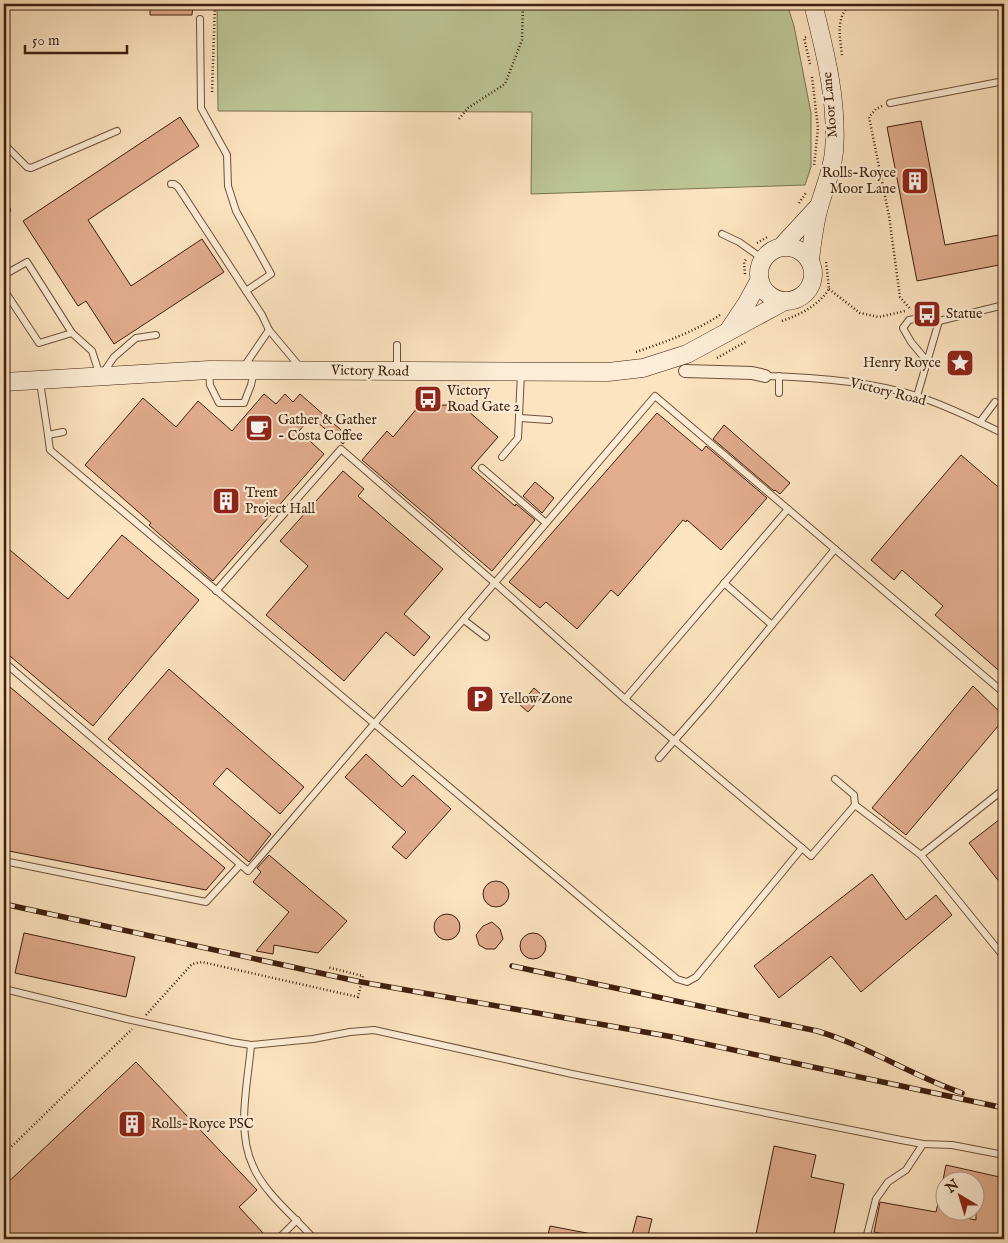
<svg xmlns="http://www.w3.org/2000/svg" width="1008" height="1243" viewBox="0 0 1008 1243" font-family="'IM FELL English',serif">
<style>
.green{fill:#bcc595;stroke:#7d7251}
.building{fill:#e2ac8e;stroke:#3e1e0d}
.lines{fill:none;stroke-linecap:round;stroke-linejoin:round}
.lane-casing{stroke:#6e503a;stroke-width:8}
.street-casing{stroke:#6e503a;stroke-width:14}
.secondary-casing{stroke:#3e1e0d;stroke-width:19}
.path{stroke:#3e1e0d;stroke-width:2.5;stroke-dasharray:1 2.5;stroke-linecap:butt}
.lane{stroke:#fdedd6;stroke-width:6}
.street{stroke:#fdedd6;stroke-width:12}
.secondary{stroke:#fdedd6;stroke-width:18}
.rail-casing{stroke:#3e1e0d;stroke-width:5.5}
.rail{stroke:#fdedd6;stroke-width:4;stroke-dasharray:11;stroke-linecap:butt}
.labels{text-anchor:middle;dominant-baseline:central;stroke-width:4.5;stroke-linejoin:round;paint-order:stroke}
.street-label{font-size:14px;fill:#3e1e0d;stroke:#fdedd6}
.poi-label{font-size:14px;fill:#3e1e0d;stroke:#fdedd6;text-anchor:start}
</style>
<rect width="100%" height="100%" fill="#fce4c0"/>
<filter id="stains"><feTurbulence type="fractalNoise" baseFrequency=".004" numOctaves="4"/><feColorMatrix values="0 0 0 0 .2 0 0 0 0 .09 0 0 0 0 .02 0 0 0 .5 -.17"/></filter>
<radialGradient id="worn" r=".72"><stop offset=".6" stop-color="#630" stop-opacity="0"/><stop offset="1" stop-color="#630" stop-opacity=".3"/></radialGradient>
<path class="green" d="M217 4H787L794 26 811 113V167L805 185 531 194 532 112 218 111Z"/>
<g class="building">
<path d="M150 4H193L192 15H150Z"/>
<path d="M180 117 199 146 88 220 131 286 202 239 224 272 114 344 86 301 78 306 23 221Z"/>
<path d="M921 121 945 245 1004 234V264L917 281 887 127Z"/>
<path d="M264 394 276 404 285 394 293 402 300 394 349 437 343 444 311 417 299 431 324 454 213 581 149 525 151 523 85 465 143 398 176 427 198 401 232 431Z"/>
<path d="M460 404 498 437 471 468 515 506 516 504 535 520 492 571 362 460 387 431 393 437 418 407Z"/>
<path d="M657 413 702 451 706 446 767 498 721 550 687 520 686 522 683 520 618 596 611 590 577 629 546 602 540 608 509 582Z"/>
<path d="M724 425 790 483 780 494 775 490 774 491 713 439Z"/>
<path d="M961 455 1004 492 999 498 1004 502V675L935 615 943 606 902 570 894 580 871 560Z"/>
<path d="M343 471 364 489 358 496 443 569 404 614 430 637 414 656 386 632 344 681 266 615 308 566 280 541Z"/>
<path d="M535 482 554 498 542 513 523 496Z"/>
<path d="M122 535 199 600 93 726 4 651V545L68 599Z"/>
<path d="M169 669 304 787 280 814 227 768 213 784 271 834 249 862 108 739Z"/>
<path d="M4 682 225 868 206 890 4 850Z"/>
<path d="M973 686 1004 716V719L906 835 872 808Z"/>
<path d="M534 688 543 696 528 712 520 705Z"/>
<path d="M366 754 402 787 413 775 451 809 406 859 392 847 406 832 345 777Z"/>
<path d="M1004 816V888L969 843Z"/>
<path d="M269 855 347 921 318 953 274 945 273 954 256 951 289 912 253 882 261 872 257 868Z"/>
<path d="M872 874 906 920 936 895 952 915 861 992 831 956 779 998 754 966Z"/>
<circle cx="496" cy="894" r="13"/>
<circle cx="447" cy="927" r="13"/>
<path d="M492 922 500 929 503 939 495 949H486L479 945 476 935 483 926Z"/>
<path d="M24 933 135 957 126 997 15 973Z"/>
<circle cx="533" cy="946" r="13"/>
<path d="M136 1062 257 1190 239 1207 264 1234 258 1239H4V1186Z"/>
<path d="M774 1146 816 1155 811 1177 844 1184 833 1239H755Z"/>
<path d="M946 1165 1004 1178V1239H910L874 1232 880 1202 936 1212 941 1190H946V1214L976 1220V1180H943Z"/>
<path d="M637 1216 652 1219 647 1239H631Z"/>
<path d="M550 1226 592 1234 591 1239H547Z"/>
</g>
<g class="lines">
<defs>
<g id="lane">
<path d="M200 19 201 108 227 155 228 186 236 211 271 274 246 291 262 315 269 330 243 368"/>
<path d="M890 103 1004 81"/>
<path d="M4 144 27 167 31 168 117 131"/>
<path d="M171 184H174L178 187 246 291"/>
<path d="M4 206 7 210 4 212"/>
<path d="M722 234 739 242 763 259"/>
<path d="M4 275 27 262 72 333 92 351 100 376"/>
<path d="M4 290 39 343 72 333"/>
<path d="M269 330 300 367"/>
<path d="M926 360 911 342 903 328 909 320 920 318 939 321 1004 305"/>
<path d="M397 369V345"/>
<path d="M209 371 210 385 219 403H244L251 385 254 371"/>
<path d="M103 373 114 357 136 338 156 335"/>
<path d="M765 376C816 377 868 381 917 396 947 406 976 420 1004 434"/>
<path d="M40 382 48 435 63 432"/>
<path d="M779 393V376"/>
<path d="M917 396 939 321"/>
<path d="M520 418 549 420"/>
<path d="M980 422 995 402"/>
<path d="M48 435 50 450C259 627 468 803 677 979L687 982 696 977 802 848 625 699 495 583 341 449 216 591"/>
<path d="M502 457 518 438 521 373"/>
<path d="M482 468 546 523"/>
<path d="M724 583 772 625"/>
<path d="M464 620 486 637"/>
<path d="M4 662 248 871 655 396 1004 693"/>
<path d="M625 699 788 509"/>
<path d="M659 758 709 701 835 549"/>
<path d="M835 779 854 795 855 805"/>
<path d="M1004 789 921 855 1004 957"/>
<path d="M802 848 811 856 855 805 921 855"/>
<path d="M4 861 206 902 240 865"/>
<path d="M4 989 127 1019 232 1042 251 1045 313 1039 350 1032 374 1030 572 1074 901 1140 923 1144 952 1145 1004 1155"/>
<path d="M251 1045C248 1083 236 1130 253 1166 264 1193 295 1217 314 1239"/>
<path d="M278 1239 297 1220"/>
<path d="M866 1239 876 1199 888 1182 906 1170 923 1144"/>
</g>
<path id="street" d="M685 371 752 373 765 376"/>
<g id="secondary">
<circle cx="786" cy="274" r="27"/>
<path d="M781 247 819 206"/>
<path d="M810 260C812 242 814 225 819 207 824 189 832 171 834 152 838 102 825 51 813 4"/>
<path d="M729 330 747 303 759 281"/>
<path d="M4 382 209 370 608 372 643 368 687 354 783 302"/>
</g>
</defs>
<use href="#lane" class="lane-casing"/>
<use href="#street" class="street-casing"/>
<use href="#secondary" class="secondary-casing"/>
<g class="path">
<path d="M806 37 804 38 810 64"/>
<path d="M842 55C840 37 835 17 851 4"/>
<path d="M812 77 818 128 814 166"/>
<path d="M212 92 215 4"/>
<path d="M882 106 876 109 869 117 889 216 900 297 911 310"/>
<path d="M459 119 468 108 505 84 522 40 523 4"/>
<path d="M799 203 806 193"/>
<path d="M757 243 769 236"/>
<path d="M745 274 744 262 747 258"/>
<path d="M829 289 860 313 879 317 905 311"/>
<path d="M782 321C801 314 818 306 829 289L826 261"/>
<path d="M636 352C665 342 694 332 720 315"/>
<path d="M717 358 747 341"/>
<path d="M146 1015 192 964 202 962 358 997 363 976 327 967"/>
<path d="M4 1154 132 1029"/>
</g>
<use href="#lane" class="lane"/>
<use href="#street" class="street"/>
<use href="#secondary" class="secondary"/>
<defs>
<g id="rail">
<path d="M4 904 361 982 673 1037 1004 1108"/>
<path d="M512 966 817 1031C868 1046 912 1076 962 1093"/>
</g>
</defs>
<use href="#rail" class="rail-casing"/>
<use href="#rail" class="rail"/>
</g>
<defs>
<symbol id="building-square" viewBox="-11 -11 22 22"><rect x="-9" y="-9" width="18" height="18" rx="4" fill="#8f2418" stroke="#fdedd6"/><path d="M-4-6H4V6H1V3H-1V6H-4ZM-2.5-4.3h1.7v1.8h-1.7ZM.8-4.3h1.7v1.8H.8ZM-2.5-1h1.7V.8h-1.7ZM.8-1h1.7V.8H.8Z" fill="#fff"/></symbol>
<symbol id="bus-square" viewBox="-11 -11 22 22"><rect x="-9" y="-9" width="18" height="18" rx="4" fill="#8f2418" stroke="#fdedd6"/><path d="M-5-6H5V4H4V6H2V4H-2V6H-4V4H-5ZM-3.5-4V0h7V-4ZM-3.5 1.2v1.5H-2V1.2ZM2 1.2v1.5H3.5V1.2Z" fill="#fff"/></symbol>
<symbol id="sight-square" viewBox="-11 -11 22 22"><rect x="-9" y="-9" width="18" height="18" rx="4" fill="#8f2418" stroke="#fdedd6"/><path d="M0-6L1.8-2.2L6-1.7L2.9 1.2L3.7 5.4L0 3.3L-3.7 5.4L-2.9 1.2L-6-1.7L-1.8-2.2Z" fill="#fff"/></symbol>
<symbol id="cafe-square" viewBox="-11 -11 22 22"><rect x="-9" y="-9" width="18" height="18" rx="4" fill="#8f2418" stroke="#fdedd6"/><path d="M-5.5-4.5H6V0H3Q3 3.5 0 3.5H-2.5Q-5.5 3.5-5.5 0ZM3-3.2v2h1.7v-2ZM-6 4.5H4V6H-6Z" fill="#fff"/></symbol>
<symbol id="parking-square" viewBox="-11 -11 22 22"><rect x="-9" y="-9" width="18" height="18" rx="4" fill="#8f2418" stroke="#fdedd6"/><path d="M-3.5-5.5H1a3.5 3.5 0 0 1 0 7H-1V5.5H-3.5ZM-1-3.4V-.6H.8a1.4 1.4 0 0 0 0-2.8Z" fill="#fff"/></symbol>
</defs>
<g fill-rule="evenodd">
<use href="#building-square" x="899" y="165" width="32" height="32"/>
<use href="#bus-square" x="911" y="298" width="32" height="32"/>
<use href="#sight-square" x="944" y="347" width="32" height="32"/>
<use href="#bus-square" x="412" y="383" width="32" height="32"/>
<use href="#cafe-square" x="243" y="412" width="32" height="32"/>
<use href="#building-square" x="210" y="485" width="32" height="32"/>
<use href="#parking-square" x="464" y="683" width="32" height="32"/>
<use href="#building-square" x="116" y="1108" width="32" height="32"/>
</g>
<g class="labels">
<g class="street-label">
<text transform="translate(830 105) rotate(-95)">Moor Lane</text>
<text transform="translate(370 371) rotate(1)">Victory Road</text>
<text transform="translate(888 392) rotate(14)">Victory Road</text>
</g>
<g class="poi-label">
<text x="896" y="173" text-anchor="end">Rolls-Royce<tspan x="896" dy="16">Moor Lane</tspan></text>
<text x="946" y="314">Statue</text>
<text x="941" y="363" text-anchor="end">Henry Royce</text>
<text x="447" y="391">Victory<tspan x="447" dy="16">Road Gate 2</tspan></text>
<text x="278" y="420">Gather &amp; Gather<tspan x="278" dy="16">- Costa Coffee</tspan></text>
<text x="245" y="493">Trent<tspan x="245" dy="16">Project Hall</tspan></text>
<text x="499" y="699">Yellow Zone</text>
<text x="151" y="1124">Rolls-Royce PSC</text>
</g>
</g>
<rect width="1008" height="1243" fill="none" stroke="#fce4c0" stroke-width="20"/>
<rect x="5" y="5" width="998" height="1233" fill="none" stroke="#3e1e0d" stroke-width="2.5"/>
<rect x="10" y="10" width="988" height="1223" fill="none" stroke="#3e1e0d"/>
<g transform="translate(960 1196) rotate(322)"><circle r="24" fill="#fdedd6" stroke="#b19a86"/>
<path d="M0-4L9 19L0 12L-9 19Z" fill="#8f2418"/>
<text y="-8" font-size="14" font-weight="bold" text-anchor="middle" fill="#3e1e0d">N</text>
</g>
<path d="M25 45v8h102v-8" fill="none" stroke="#3e1e0d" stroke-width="2.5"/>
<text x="32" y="45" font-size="15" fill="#3e1e0d" stroke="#fdedd6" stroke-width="4" paint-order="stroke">50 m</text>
<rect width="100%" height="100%" filter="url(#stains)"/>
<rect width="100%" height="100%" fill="url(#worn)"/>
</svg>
